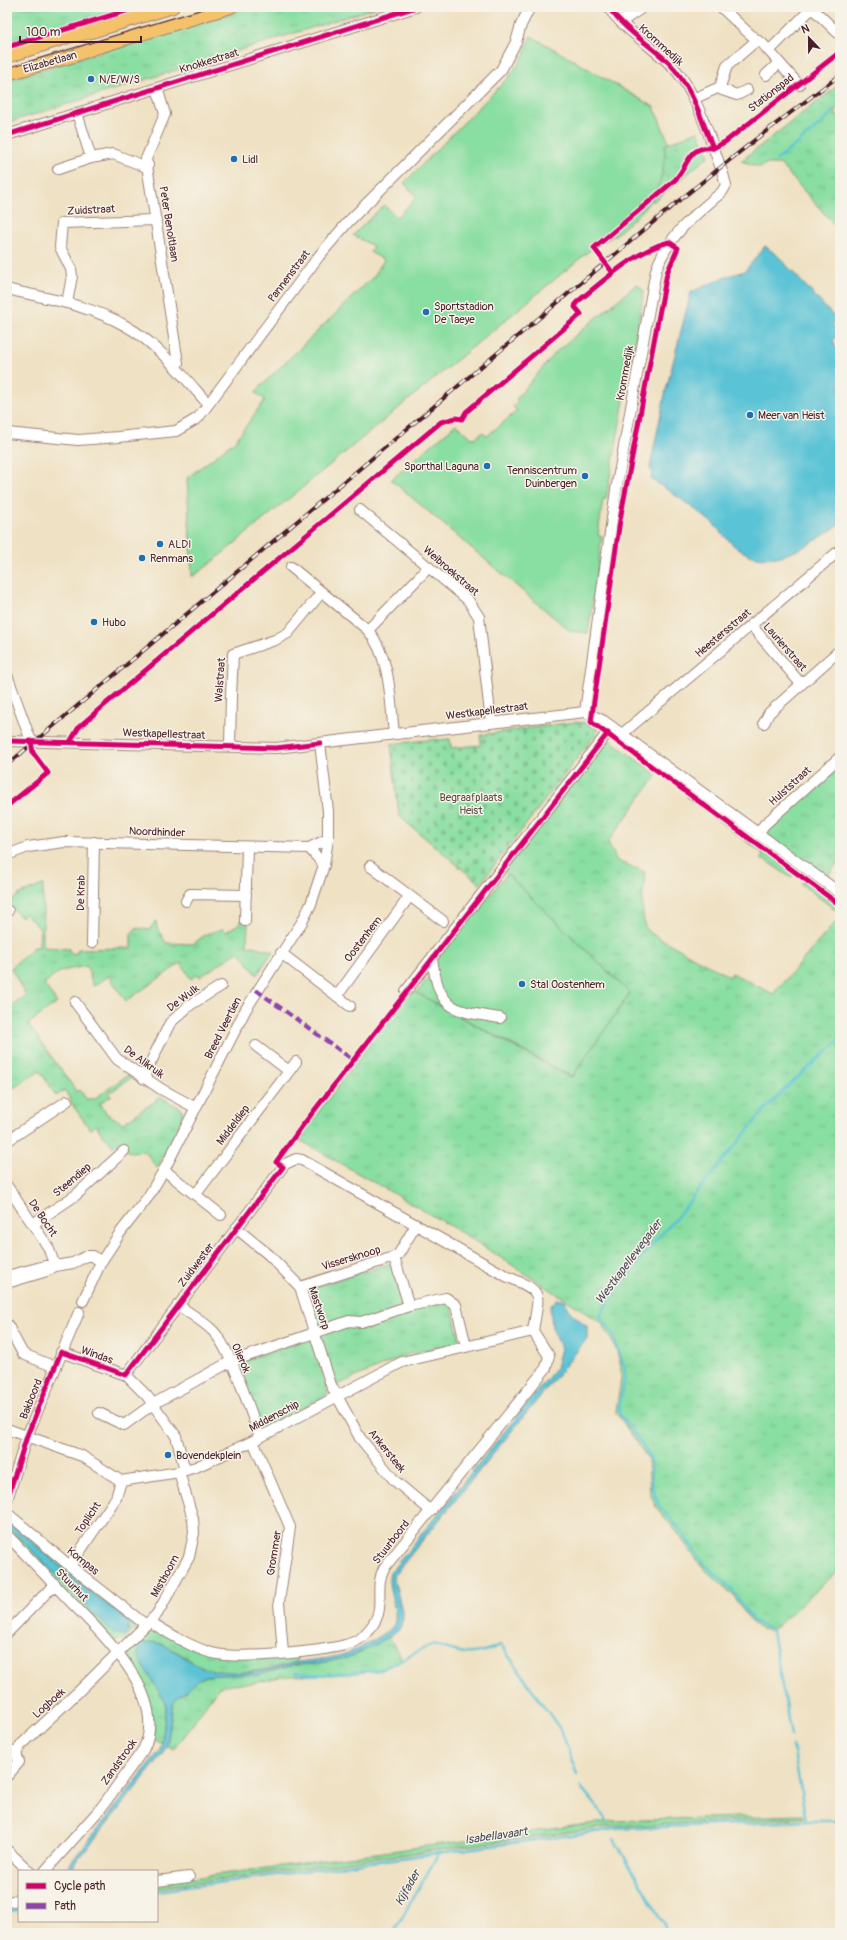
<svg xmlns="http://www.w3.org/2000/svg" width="847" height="1940" viewBox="0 0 847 1940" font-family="Pangolin,sans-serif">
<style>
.grass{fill:url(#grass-tufts);stroke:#6a7e66}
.cemetery{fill:url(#cemetery-stones);stroke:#6a7e66}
.pitch{fill:#89dea1;stroke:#6a7e66}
.water{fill:#5ac3d6;stroke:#527180}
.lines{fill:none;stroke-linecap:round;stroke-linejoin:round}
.stream{stroke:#5ac3d6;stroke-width:2.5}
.minor-casing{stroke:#9c8077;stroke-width:12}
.major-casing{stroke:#9c8077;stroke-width:14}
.minor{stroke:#fff;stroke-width:10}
.major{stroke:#f4c26a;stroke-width:12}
.tram{stroke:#4a1f2b;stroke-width:1}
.rail-casing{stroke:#4a1f2b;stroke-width:4}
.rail{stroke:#f7f3e8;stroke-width:2.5;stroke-dasharray:8;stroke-linecap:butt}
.quiet{stroke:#8e44ad;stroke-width:4;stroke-dasharray:8 4;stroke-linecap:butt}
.cycleway-casing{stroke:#f7f3e8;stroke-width:8}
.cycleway{stroke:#d6006c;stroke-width:5}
.poi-dot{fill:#1f6fb2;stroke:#f7f3e8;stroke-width:1.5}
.labels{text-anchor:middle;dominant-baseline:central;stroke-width:3;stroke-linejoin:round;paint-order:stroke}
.street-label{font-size:11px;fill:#4a1f2b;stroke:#f7f3e8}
.poi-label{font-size:11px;fill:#4a1f2b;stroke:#f7f3e8;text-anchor:start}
.park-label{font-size:11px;fill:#5a4f48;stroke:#f7f3e8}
.water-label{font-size:12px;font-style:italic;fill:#4f505e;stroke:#f7f3e8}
</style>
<defs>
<pattern id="grass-tufts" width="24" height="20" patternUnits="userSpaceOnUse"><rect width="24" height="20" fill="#89dea1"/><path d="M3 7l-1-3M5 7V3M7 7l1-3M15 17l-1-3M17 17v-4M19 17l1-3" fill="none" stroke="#78be8b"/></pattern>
<pattern id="cemetery-stones" width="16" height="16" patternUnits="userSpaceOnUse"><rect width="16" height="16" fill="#89dea1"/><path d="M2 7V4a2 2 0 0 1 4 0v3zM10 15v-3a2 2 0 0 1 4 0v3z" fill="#78be8b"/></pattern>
</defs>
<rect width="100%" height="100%" fill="#f7f3e8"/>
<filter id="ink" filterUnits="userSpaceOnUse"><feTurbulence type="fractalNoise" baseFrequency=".025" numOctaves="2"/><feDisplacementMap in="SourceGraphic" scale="8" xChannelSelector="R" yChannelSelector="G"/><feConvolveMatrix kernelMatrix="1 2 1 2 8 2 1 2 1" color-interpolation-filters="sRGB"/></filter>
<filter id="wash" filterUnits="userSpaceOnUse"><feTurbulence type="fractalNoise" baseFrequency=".012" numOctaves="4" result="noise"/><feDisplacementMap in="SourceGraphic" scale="16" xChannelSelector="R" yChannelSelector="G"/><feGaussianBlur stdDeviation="0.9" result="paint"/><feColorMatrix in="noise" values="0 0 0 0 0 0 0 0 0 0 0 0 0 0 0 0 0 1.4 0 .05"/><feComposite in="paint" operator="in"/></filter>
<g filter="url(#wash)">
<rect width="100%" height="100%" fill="#efe1c3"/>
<g class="grass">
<path d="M7 7H128L7 43Z"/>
<path d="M251 7H378L7 123V80Z"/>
<path d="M840 84V107L834 111 840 119V231L780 164H766L760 167 741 161Z"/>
<path d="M698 131 709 156 653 202 652 200C660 182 665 165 664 145Z"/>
<path d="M607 738 657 775 608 842 617 861 645 872 642 905 645 928 650 933 730 977 732 973 773 994 840 917V1569L775 1628 768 1630 760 1629 750 1621 733 1595 701 1566 677 1532 656 1507 650 1492 648 1459 616 1412C617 1401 620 1389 621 1378 623 1358 611 1338 601 1322L459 1231 298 1139 410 991 417 993 562 1073 572 1077 630 993 504 871Z"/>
<path d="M840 762V859L826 878 767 836 768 827Z"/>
<path d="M688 795 795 873 791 878 765 860 764 861 761 859 763 854 687 797Z"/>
<path d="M811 878 840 898V903L807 879Z"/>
<path d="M804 880 840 906V913L801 884Z"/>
<path d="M43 885V947L69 949V952L76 954 78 949 131 948V934L136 928 149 930 156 921 157 928 166 943 193 944 206 934 223 929 226 932 243 921 248 923 247 945 273 951 257 975 239 951 200 977 198 974 191 979 181 963 126 1001 109 976 93 986 87 966 61 971 44 984 57 1003 28 1024 77 1092 80 1090 86 1099H94L128 1075 131 1078 109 1093 111 1096 100 1103 107 1114 123 1123 161 1097 182 1109 183 1118 157 1168 145 1151 129 1152 121 1140 113 1147 107 1138 104 1137 96 1125 90 1129 74 1107 65 1090 56 1096 40 1071 7 1092V1009L26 996 11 968 34 947H39L40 929 25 913 21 917 8 904 20 894Z"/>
<path d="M391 1263 406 1311 446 1303 452 1307 460 1342 409 1354 337 1385 335 1384 307 1291 308 1289Z"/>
<path d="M312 1337 328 1394 262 1431 236 1363Z"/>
<path d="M7 1518 134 1621 135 1629C127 1638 123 1642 110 1640L7 1532V1525L88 1608 121 1634 129 1631 125 1618 81 1584 9 1522 7 1525Z"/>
<path d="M150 1629H154L191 1648 295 1656 297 1662C270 1669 230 1679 203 1667 190 1662 177 1650 165 1646 158 1644 148 1647 142 1642L137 1647 164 1700 166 1708 162 1743 153 1739 154 1728 128 1659C127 1648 140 1635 150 1629Z"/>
<path d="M389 1637 402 1659C377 1679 313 1673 281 1677 272 1678 263 1682 254 1683 242 1684 229 1682 218 1688L174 1749 167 1746 173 1704 177 1698 188 1690 198 1680 206 1676 269 1672 294 1665 315 1664 346 1658Z"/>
<path d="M802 1815 803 1818 607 1827 157 1888V1883L588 1824 613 1821Z"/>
</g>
<path class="cemetery" d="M575 722 586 723 599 730 480 884 399 816 391 744 436 739 437 740 450 739 451 748 481 745 480 735Z"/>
<g class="pitch">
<path d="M531 36 654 107 669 143 665 145C665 180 655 202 628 224 618 233 613 238 600 242L206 567 192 577 187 478 235 441 265 400 255 392 374 276 384 260 370 252 373 246 353 235 384 205 397 217 417 197 404 183 509 77 523 57Z"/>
<path d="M637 284 644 291 606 499H603L598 535 602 536 588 633 570 631 391 480 456 424 472 438 477 437 483 432 487 436 517 411 513 406 518 401 516 399 557 351Z"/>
<path d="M507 874 630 993 572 1077 417 993 431 974 430 966C456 935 482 905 507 874Z"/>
</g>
<g class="water">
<path d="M765 246 778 256 837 320 832 324 840 333 833 340 835 343 833 344 840 352V524C812 543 773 572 740 550 728 542 721 531 711 522 692 506 671 492 651 479L652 473 650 467 665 394 691 292 728 276 745 271Z"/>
<path d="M557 1299 565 1301 571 1313 587 1326V1339L395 1574 394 1579 403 1615 402 1624 398 1631 368 1649 346 1658 315 1664 294 1665 258 1675H219L206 1676 198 1680 188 1690 177 1698 173 1704 167 1746 162 1755 69 1871H64L159 1752 162 1743 166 1708 164 1700 140 1660 138 1653 140 1649 137 1647 142 1642 145 1644C162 1635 189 1665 207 1669 226 1673 249 1674 268 1670 278 1668 288 1663 298 1662 332 1658 348 1657 378 1637 382 1634 390 1630 393 1626 401 1613 385 1589 390 1573L556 1368 561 1348 552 1327 550 1306Z"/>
<path d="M9 1522 80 1584 125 1618 129 1625 127 1629 129 1631 125 1636 112 1632 7 1525Z"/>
</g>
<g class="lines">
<g class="stream">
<path d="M777 160 822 123 834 110"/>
<path d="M295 1673 325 1675 381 1670 433 1644C462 1654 471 1658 501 1645L562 1732 577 1775"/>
<path d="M791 1736 772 1631 752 1620 732 1589 703 1563 680 1529 660 1507 652 1488 651 1462 645 1448 621 1416 619 1410 625 1377V1369L612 1332 600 1316 616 1291 648 1249 676 1218 766 1108 790 1084 840 1040"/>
<path d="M793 1746 806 1821"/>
<path d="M580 1786 599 1809 606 1821"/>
<path d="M614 1839 669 1933"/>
<path d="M157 1891 615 1829 806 1821H840"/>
<path d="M7 1911 19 1910"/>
<path d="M393 1933 439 1853"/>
</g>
</g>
</g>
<g filter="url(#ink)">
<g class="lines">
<defs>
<g id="minor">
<path d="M721 7C730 15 754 40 762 43L799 85"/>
<path d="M811 7 839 34"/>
<path d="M621 22 643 7"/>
<path d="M769 51 812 8"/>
<path d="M766 75 779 63"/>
<path d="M720 87 727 66 756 41"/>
<path d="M157 88 165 114 146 159 178 363 175 367"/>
<path d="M693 99 720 87 722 90 737 95 747 90"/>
<path d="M77 113 91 158"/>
<path d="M7 135 416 7"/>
<path d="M58 169 91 158 113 154 144 166 148 165"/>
<path d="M7 289C47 299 90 305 126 326 158 344 184 377 208 404"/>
<path d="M67 303 72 276 71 269 60 247 62 223 156 220"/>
<path d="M7 433 78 440 118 437 176 431 198 418 319 256 348 222 501 70 516 42 521 25 530 7"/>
<path d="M360 510 468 600 479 617 491 722"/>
<path d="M291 567 368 630C391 659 390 699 394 734"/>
<path d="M751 625 801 684"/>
<path d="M368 630 429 567"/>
<path d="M7 675 31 741"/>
<path d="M585 712 616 490 656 270C668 235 695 215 722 192L726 185 723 174C711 142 697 94 675 69 654 47 626 32 608 7"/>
<path d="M764 723 769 713 840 650"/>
<path d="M622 734 840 550"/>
<path d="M7 741 276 748 585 712 604 721 840 893"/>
<path d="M230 746 231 696 233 654 275 640 288 633 321 593"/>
<path d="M758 834 764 825 840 757"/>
<path d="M309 848 324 865"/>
<path d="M7 855 28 847 64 842 309 848 328 839"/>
<path d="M370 866 443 921"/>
<path d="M186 901 190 894 246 895"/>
<path d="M7 912 8 911"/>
<path d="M245 921 247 847"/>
<path d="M92 943 94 842"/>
<path d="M281 953 350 1006"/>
<path d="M432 959C440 1011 451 1010 500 1018"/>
<path d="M406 991 612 727"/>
<path d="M337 996 409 897"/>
<path d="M75 1002 117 1059 161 1089 196 1108"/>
<path d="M256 1046 289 1071"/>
<path d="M143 1078 170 1023 190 1005 221 986"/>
<path d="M7 1141 67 1101"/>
<path d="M164 1170 221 1215"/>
<path d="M7 1186 48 1247 55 1266H45L7 1276"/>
<path d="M196 1194 296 1062"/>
<path d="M33 1224 76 1195 124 1151"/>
<path d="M236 1228 269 1255 300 1287 331 1385 360 1438 395 1481 431 1511"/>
<path d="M394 1257 409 1306"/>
<path d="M7 1283 47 1271 55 1266 73 1263 87 1256H93L101 1262"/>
<path d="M300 1287 394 1257 398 1255 416 1225"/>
<path d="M83 1301 101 1262 120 1233 148 1197 164 1170 246 1009 302 922 311 904 324 865 328 839V811L320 743"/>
<path d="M178 1305C189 1313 203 1321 213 1331 231 1349 250 1411 260 1437"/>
<path d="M7 1324 23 1354 55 1367"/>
<path d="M61 1352 126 1375 147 1396 176 1436 185 1470"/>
<path d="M126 1375 285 1164 296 1159 302 1160 506 1276C545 1293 539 1291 533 1331"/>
<path d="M99 1413 124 1425 153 1404 230 1362 349 1321 361 1322 409 1306 446 1298 456 1305 466 1346"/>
<path d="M7 1429 82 1456 121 1481 179 1472 196 1467 253 1441 402 1362 533 1331"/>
<path d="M253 1441 290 1527 279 1602 283 1653"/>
<path d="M7 1500 27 1436 79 1312"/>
<path d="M7 1513 70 1566 146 1625"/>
<path d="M7 1535C28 1557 49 1579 70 1601 104 1636 170 1697 143 1750L101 1808 45 1871"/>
<path d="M70 1566 116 1498 121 1481"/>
<path d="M150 1622C169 1633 190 1647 212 1653 239 1660 317 1652 345 1645 353 1643 361 1639 366 1633 390 1609 372 1592 384 1568L546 1368 549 1356 533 1331"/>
<path d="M7 1633 55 1584"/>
<path d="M7 1749 10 1751 16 1753"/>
<path d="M7 1776 19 1762 16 1753 21 1745 78 1692 157 1614 189 1557 194 1533 193 1519 179 1472"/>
<path d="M7 1850 29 1871"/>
<path d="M157 1881 189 1877"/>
<path d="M7 1902 19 1900"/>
</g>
<g id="major">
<path d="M7 57 68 37 88 33 173 7"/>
<path d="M7 74 74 56 95 48 231 7"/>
</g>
</defs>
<use href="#minor" class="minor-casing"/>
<use href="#major" class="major-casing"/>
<use href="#minor" class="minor"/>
<use href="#major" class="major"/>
<path class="tram" d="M7 68 210 7"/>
<defs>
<path id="rail" d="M7 765 676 203 756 139 840 75"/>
</defs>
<use href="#rail" class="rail-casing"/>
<use href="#rail" class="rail"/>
<path class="quiet" d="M256 990 353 1060"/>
<defs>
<g id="cycleway">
<path d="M608 7C625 30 649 44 669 63 692 86 701 119 713 148"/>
<path d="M7 47 139 7"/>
<path d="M7 135 416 7"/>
<path d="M713 148 725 142 840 52"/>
<path d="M613 273 594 248 675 180C689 165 688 145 713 148"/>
<path d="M7 741 276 748 320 743"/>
<path d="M70 742 79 727 102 707 441 422 456 418 462 419 466 412 581 314 575 307 576 303C603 281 637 250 669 242L678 248 667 273 620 520 591 722 840 905"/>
<path d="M7 806 48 773 33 753 31 741"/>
<path d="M7 1500 27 1436 61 1352 126 1375 283 1167 276 1162 303 1125 608 733"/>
</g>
</defs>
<use href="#cycleway" class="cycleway-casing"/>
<use href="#cycleway" class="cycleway"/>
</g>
</g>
<g class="poi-dot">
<circle cx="91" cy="79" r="4"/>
<circle cx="234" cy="159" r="4"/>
<circle cx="426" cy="312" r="4"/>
<circle cx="750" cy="415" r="4"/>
<circle cx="487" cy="466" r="4"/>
<circle cx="585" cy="476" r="4"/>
<circle cx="160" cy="544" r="4"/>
<circle cx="142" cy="558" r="4"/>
<circle cx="94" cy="622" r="4"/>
<circle cx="522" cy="984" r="4"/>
<circle cx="168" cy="1455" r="4"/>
</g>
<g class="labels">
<g class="street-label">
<text transform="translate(661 45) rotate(42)">Krommedijk</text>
<text transform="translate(209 61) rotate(-17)">Knokkestraat</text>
<text transform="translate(50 62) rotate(-16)">Elizabetlaan</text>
<text transform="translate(771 93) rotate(-38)">Stationspad</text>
<text transform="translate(91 210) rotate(-3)">Zuidstraat</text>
<text transform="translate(169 224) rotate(81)">Peter Benoitlaan</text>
<text transform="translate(289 276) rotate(-53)">Pannenstraat</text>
<text transform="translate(625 373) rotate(-80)">Krommedijk</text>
<text transform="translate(451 571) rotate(41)">Weibroekstraat</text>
<text transform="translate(723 633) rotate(-40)">Heestersstraat</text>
<text transform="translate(785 647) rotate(49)">Laurierstraat</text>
<text transform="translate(220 680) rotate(-86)">Walstraat</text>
<text transform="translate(487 711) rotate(-7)">Westkapellestraat</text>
<text transform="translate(164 734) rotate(2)">Westkapellestraat</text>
<text transform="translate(790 786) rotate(-42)">Hulststraat</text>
<text transform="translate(157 832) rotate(2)">Noordhinder</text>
<text transform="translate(81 893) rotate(-89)">De Krab</text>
<text transform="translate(363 939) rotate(-53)">Oostenhem</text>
<text transform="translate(183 998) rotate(-37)">De Wulk</text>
<text transform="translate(223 1028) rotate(-63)">Breed Veertien</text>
<text transform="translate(144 1062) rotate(36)">De Alikruik</text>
<text transform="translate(233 1125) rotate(-53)">Middeldiep</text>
<text transform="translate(72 1180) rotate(-40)">Steendiep</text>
<text transform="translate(43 1218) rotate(56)">De Bocht</text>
<text transform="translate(351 1258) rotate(-17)">Vissersknoop</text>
<text transform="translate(196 1265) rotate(-53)">Zuidwester</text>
<text transform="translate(319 1308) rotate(71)">Mastworp</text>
<text transform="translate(97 1355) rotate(20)">Windas</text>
<text transform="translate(241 1358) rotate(66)">Olierok</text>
<text transform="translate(31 1399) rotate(-68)">Bakboord</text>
<text transform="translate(274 1416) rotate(-28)">Middenschip</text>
<text transform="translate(387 1451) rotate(51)">Ankersteek</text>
<text transform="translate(88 1518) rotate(-56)">Toplicht</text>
<text transform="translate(391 1542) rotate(-52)">Stuurboord</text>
<text transform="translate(274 1553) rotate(-81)">Grommer</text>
<text transform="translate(83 1561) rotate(39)">Kompas</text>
<text transform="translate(165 1576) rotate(-61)">Misthoorn</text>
<text transform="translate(72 1585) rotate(46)">Stuurhut</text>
<text transform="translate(49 1703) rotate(-42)">Logboek</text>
<text transform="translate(119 1762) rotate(-55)">Zandstrook</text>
</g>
<g class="poi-label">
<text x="99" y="79">N/E/W/S</text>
<text x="242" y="159">Lidl</text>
<text x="434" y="306">Sportstadion<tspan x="434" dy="13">De Taeye</tspan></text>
<text x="758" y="415">Meer van Heist</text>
<text x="479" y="466" text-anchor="end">Sporthal Laguna</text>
<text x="577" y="470" text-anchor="end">Tenniscentrum<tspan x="577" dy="13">Duinbergen</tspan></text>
<text x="168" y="544">ALDI</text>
<text x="150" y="558">Renmans</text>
<text x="102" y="622">Hubo</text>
<text x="530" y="984">Stal Oostenhem</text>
<text x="176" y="1455">Bovendekplein</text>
</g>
<g class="park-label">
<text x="471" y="797">Begraafplaats<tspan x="471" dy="13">Heist</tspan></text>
</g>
<g class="water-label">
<text transform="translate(629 1262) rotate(-53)">Westkapellewegader</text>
<text transform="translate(496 1836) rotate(-8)">Isabellavaart</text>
<text transform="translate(408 1888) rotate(-60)">Kijfader</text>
</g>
</g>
<rect width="847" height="1940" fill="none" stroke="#f7f3e8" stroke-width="24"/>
<rect x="18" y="1870" width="140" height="52" fill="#f7f3e8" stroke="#b29e9c"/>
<rect x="26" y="1883" width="20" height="6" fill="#d6006c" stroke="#b29e9c"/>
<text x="54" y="1890" font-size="12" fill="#4a1f2b">Cycle path</text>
<rect x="26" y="1903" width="20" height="6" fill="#8e44ad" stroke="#b29e9c"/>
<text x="54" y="1910" font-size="12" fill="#4a1f2b">Path</text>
<g transform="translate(809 38) rotate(338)" stroke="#f7f3e8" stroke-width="3" paint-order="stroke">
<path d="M0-3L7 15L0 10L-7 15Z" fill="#4a1f2b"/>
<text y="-6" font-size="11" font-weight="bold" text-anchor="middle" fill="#4a1f2b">N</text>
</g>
<path d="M20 36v6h121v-6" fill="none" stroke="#4a1f2b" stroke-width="2"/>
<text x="26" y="36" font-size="12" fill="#4a1f2b" stroke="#f7f3e8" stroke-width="3" paint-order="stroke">100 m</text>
</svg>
